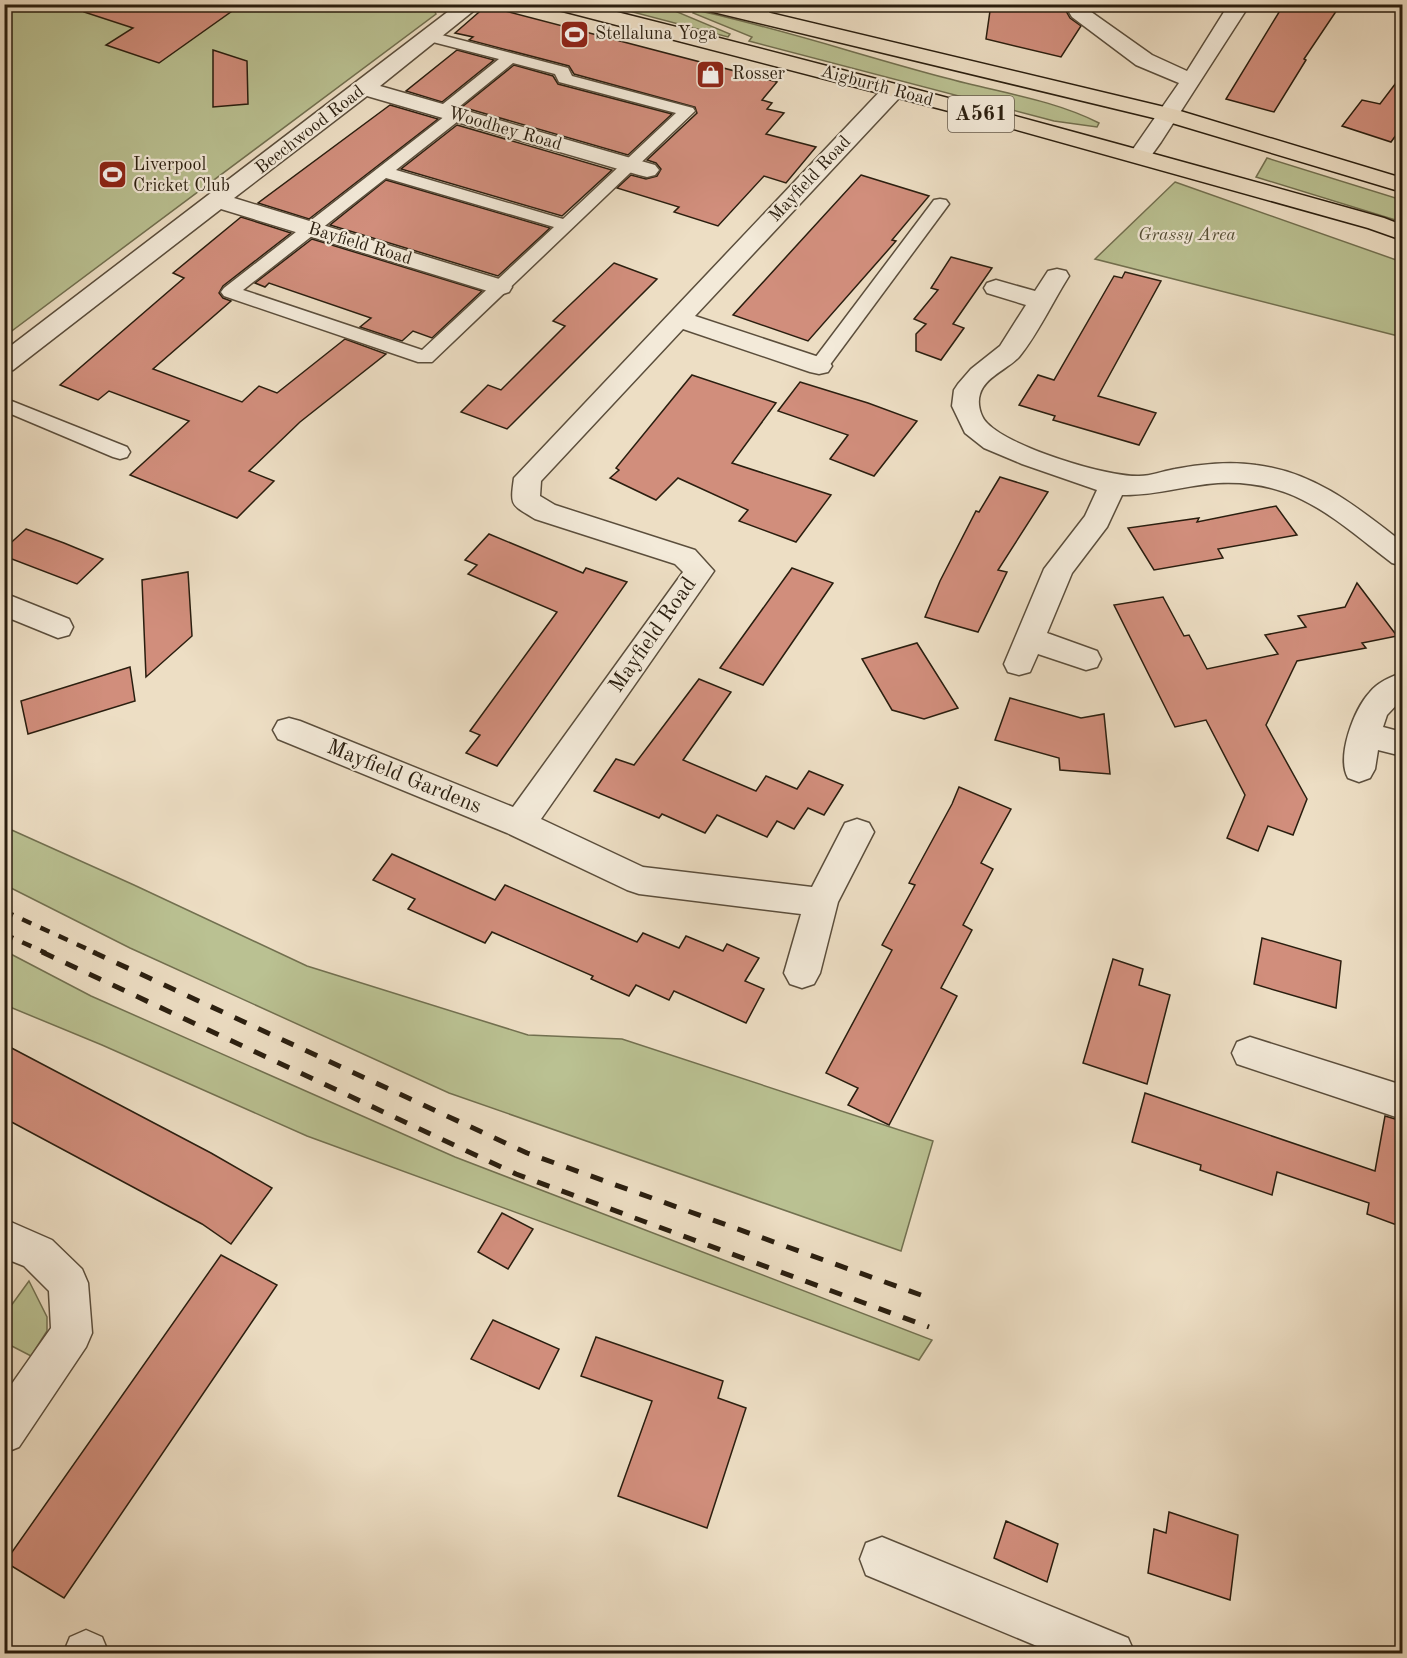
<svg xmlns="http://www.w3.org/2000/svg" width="1407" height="1658" viewBox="0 0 1407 1658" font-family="'Old Standard TT',serif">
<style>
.green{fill:#bac192;stroke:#727050;stroke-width:1.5}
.building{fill:#d18e7c;stroke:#2a1e0f;stroke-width:1.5}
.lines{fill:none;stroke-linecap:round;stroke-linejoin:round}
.service-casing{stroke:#5b4e3c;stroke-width:3}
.pedestrian-casing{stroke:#5b4e3c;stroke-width:3}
.minor-casing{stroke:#5b4e3c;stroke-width:3}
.trunk-casing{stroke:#2a1e0f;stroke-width:3}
.service{fill:#f3ead9;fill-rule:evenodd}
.pedestrian{fill:#f3ead9;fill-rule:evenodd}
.minor{fill:#f3ead9;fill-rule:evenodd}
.trunk{fill:#eddec4;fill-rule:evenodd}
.rail-far1{stroke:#2a1e0f;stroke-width:4.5;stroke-dasharray:10 10;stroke-linecap:butt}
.rail{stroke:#2a1e0f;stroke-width:5;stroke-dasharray:13 13;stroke-linecap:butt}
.labels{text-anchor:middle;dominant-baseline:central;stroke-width:4.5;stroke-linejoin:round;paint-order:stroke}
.far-poi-label{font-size:18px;fill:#2a1e0f;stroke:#f3ead9;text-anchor:start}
.far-street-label{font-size:18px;fill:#2a1e0f;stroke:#f3ead9}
.far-park-label{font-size:18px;font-style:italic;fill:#554f36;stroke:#f3ead9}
.shield{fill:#f3ead9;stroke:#665b4c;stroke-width:1.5}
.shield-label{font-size:21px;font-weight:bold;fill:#2a1e0f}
.street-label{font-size:22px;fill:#2a1e0f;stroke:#f3ead9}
</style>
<rect width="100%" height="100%" fill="#eddec4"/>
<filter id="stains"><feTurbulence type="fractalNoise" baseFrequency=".00333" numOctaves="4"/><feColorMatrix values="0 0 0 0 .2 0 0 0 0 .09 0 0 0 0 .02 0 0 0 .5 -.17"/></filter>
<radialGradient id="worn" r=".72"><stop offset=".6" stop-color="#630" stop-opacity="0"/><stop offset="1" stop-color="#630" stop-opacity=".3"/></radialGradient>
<g class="green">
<path d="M5 5 427 4 431 5 436 14 5 336Z"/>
<path d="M606 5H673L670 9 730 34 728 37Z"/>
<path d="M695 10C780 28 862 56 946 78 996 92 1052 99 1099 123L1097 127 1054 121 749 41 752 37 693 13Z"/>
<path d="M1267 158 1402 200V222L1256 177Z"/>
<path d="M1175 182 1402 262V337L1095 259Z"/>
<path d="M5 827 134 885 307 966 528 1035 622 1039 933 1141 901 1251 449 1093 130 948 5 885Z"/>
<path d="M5 951 91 996 455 1157 932 1340 919 1360 307 1136 102 1045 5 1005Z"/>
<path d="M29 1281 47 1317V1331L31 1356 4 1342 5 1314Z"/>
</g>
<g class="building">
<path d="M85 4H242L159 63 106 45 133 28 84 12Z"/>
<path d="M991 4H1062L1070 18 1081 26 1061 57 986 39Z"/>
<path d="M1284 4H1341L1304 59 1306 60 1274 112 1226 99Z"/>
<path d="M486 6 777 82 762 100 772 103 767 109 784 113 766 134 816 147 786 183 764 176 718 226 674 212 679 207 617 188 631 175 646 179 657 176 661 169 656 163 647 160 697 113 695 107 574 74 569 66 469 40 473 37 455 33Z"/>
<path d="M213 50 247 61 248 104 213 107Z"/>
<path d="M457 50 494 60 442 102 406 91Z"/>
<path d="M514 65 553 76 558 84 672 114 628 155 462 107Z"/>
<path d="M1402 75V127L1391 142 1342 126 1362 100 1380 104Z"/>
<path d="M390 105 438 119 309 219 258 203Z"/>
<path d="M457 125 612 170 562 216 401 169Z"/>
<path d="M861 175 929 196 892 240 896 241 808 341 733 315Z"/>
<path d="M386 180 550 228 498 276 330 225Z"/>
<path d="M241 217 291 233 223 286 219 293 223 298 231 301 153 369 242 402 259 386 277 393 345 339 386 354 300 422 249 471 274 481 237 518 130 475 189 421 109 391 98 400 60 385 184 278 173 273Z"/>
<path d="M312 239 482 291 432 338 413 331 402 341 360 327 371 318 269 283 265 287 255 283Z"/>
<path d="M951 257 992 268 953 324 964 328 941 360 916 351V334L926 324 914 319 938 290 931 288Z"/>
<path d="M614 263 657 279 507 429 461 412 488 385 501 390 565 326 553 321Z"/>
<path d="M1125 272 1161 281 1098 396 1156 413 1139 445 1053 420 1055 416 1019 405 1038 375 1054 380 1114 276 1122 278Z"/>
<path d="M692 375 776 403 732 463 831 495 796 542 739 521 748 510 678 478 656 500 610 478 619 470 616 468Z"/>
<path d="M800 382 868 403 917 421 874 476 830 459 848 435 778 411Z"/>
<path d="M1000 477 1048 492 998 570 1007 572 978 632 925 617 940 581 976 511 979 512Z"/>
<path d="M1276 506 1297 535 1218 549 1223 558 1154 570 1128 528 1199 518 1197 522Z"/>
<path d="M26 529 64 543 103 559 77 584 4 556V549Z"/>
<path d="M489 534 583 573 586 568 627 582 497 766 466 753 480 735 470 731 557 612 468 574 477 565 465 560Z"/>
<path d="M792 568 833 583 763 685 720 668Z"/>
<path d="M188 572 192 636 146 677 142 580Z"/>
<path d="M1357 583 1397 636 1362 643 1366 648 1297 661 1266 725 1307 799 1293 835 1268 826 1258 851 1227 838 1245 795 1206 720 1175 727 1114 605 1163 597 1184 636 1189 635 1207 669 1278 654 1265 635 1306 627 1298 616 1345 607Z"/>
<path d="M917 643 958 708 924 719 892 710 862 659Z"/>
<path d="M130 667 135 701 28 734 21 701Z"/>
<path d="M699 679 731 692 683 760 756 791 766 776 797 789 809 771 843 785 824 815 808 808 794 829 777 821 767 837 717 815 705 833 662 814 659 818 594 791 616 759 634 765Z"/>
<path d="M1010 698 1081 718 1104 714 1110 774 1060 770 1059 758 995 740Z"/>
<path d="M959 787 1011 809 981 863 993 869 963 925 972 930 941 988 957 996 889 1125 848 1105 858 1088 826 1073 892 950 882 945 915 885 909 883 952 804Z"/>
<path d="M392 854 495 900 505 885 637 942 643 933 679 948 686 936 723 951 727 944 759 958 745 981 764 989 746 1023 674 991 669 1000 636 985 629 996 591 979 593 976 492 932 485 943 408 909 415 899 373 880Z"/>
<path d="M1262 938 1341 961 1336 1008 1254 984Z"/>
<path d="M1113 959 1143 969 1139 985 1170 995 1147 1084 1083 1063Z"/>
<path d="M4 1044 211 1153 272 1188 231 1244 202 1224 4 1118Z"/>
<path d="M1145 1093 1375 1171 1385 1116 1402 1121V1227L1367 1214 1369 1203 1277 1172 1272 1195 1200 1170 1201 1165 1132 1142Z"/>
<path d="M502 1213 533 1229 508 1269 478 1252Z"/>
<path d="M221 1255 277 1285 64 1598 5 1562Z"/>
<path d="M493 1320 559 1349 539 1389 471 1359Z"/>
<path d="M596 1337 723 1381 718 1398 746 1408 707 1528 618 1496 652 1401 581 1376Z"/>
<path d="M1169 1512 1238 1535 1230 1600 1148 1573 1154 1529 1166 1533Z"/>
<path d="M1006 1521 1058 1544 1047 1582 994 1558Z"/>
</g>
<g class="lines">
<defs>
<g id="service">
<path d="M759 4H774L765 20 760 22 752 17Z"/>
<path d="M430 32 568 68 572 76 693 108 695 111 432 362H418L224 296 221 292 224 288 445 116 438 114 436 111 438 108 499 59 425 40 422 37 425 34ZM513 63 555 74 559 82 676 113 563 219 396 170 462 118 464 115 462 112 454 111ZM386 178 554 227 422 350 243 290Z"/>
<path d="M940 199 946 200 949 204 826 370H812L810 366 812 362 934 200Z"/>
<path d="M4 398 127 447 130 452 127 457 120 459 113 457 4 411Z"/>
</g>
<path id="pedestrian" d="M86 1630 102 1637 109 1654H63L70 1637Z"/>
<g id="minor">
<path d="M458 4H482L380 86 655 165 659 170 655 175 647 177 639 175 367 96 234 198 509 282 512 287 509 292 500 295 491 292 221 209 13 370 4 372V351Z"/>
<path d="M1064 4H1085L1087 9 1152 55 1187 71 1229 4H1250L1161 142 1148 160 1140 162 1132 160 1129 155 1179 83 1136 65 1072 17Z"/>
<path d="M893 84 901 86 904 91 901 96 695 316 828 360 832 366 828 372 819 374 810 372 683 329 541 481 540 496 555 505 695 550 714 571 541 819 643 867 812 887 845 823 857 819 869 823 874 832 838 902 820 973 814 984 802 988 790 984 784 973 801 914 639 894 627 890 507 833 278 739 273 730 278 721 289 718 300 721 513 807 683 572 675 564 535 519C511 504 510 507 514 478L885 86Z"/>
<path d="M1057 269 1066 271 1069 276C1053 301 1038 334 1019 357 1008 369 985 377 980 394 977 403 980 416 987 423 1010 447 1106 477 1139 476 1151 476 1163 471 1175 469 1199 464 1231 461 1256 465 1315 472 1357 507 1402 542V566L1392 563C1334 519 1296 479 1218 483 1186 485 1155 496 1122 495L1107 527 1072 573 1047 633 1097 651 1101 659 1097 667 1086 670 1038 654 1030 672 1019 675 1008 672 1004 664 1044 569 1085 516 1097 490 1022 464 984 448 965 433 952 406 954 390 958 384 971 369 1000 346 1026 305 987 293 984 288 987 283 996 280 1035 291 1048 271Z"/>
<path d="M4 593 69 619 73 627 69 635 58 638 4 616Z"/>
<path d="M1402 673V699L1387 715 1383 727 1402 732V756L1378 750 1375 769 1370 778 1359 782 1348 778C1336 757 1354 709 1370 692 1378 682 1390 677 1402 673Z"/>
<path d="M1250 1037 1402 1085V1119L1237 1064 1232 1053 1237 1042Z"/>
<path d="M4 1219 52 1240 82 1269 88 1283 92 1333 86 1347 19 1447 4 1453V1395L51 1328 49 1291 24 1266 4 1258Z"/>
<path d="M882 1537 1128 1638 1135 1654H1056L866 1575 860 1559 866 1543Z"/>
</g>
<g id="trunk">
<path d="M548 4H585C853 71 1119 143 1384 218L1402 225V240L1368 228 960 114 551 8Z"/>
<path d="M695 4H733L1177 110 1402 178V192L1162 120 705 10 698 8Z"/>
</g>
</defs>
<use href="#service" class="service-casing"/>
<use href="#pedestrian" class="pedestrian-casing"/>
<use href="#minor" class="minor-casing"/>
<use href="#trunk" class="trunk-casing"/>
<use href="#service" class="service"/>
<use href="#pedestrian" class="pedestrian"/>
<use href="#minor" class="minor"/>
<use href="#trunk" class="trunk"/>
<g class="rail-far1">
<path d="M4 911 96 953"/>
<path d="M4 934 46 953"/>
</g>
<g class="rail">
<path d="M42 952 516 1174 929 1327"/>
<path d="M93 952 527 1153 932 1299"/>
</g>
</g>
<defs>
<symbol id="stadium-square" viewBox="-11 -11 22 22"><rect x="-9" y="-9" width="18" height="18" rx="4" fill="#8f2418" stroke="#f3ead9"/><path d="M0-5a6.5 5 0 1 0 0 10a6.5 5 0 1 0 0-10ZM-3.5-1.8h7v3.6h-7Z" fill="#fff"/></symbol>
<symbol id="shop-square" viewBox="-11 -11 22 22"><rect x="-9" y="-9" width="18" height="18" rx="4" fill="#8f2418" stroke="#f3ead9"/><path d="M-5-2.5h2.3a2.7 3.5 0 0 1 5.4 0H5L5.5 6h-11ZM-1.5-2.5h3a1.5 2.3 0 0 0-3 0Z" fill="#fff"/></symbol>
</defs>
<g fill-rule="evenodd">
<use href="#stadium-square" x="558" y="18" width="33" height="33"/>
<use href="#shop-square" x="694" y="58" width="33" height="33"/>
<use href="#stadium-square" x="96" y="158" width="33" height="33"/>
</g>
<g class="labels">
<g class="far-poi-label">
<text x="595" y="34">Stellaluna Yoga</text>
<text x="732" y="74">Rosser</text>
<text x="133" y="165">Liverpool<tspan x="133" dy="21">Cricket Club</tspan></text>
</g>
<g class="far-street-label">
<text transform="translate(877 86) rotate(15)">Aigburth Road</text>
<text transform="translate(505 129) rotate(16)">Woodhey Road</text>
<text transform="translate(310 130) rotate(-38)">Beechwood Road</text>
<text transform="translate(810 179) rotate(-47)">Mayfield Road</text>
<text transform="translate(360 244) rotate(17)">Bayfield Road</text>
</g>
<g class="far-park-label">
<text x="1187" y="235">Grassy Area</text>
</g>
<rect class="shield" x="948" y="96" width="66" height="36" rx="4.5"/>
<g class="shield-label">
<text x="981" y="114">A561</text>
</g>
<g class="street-label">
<text transform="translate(653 635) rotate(-55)">Mayfield Road</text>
<text transform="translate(404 777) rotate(22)">Mayfield Gardens</text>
</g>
</g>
<rect width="1407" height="1658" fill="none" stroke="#eddec4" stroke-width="24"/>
<rect x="6" y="6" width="1395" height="1646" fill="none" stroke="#2a1e0f" stroke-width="3"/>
<rect x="12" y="12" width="1383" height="1634" fill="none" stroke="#2a1e0f" stroke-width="1.5"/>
<rect width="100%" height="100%" filter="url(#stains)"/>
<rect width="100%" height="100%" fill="url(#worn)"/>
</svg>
